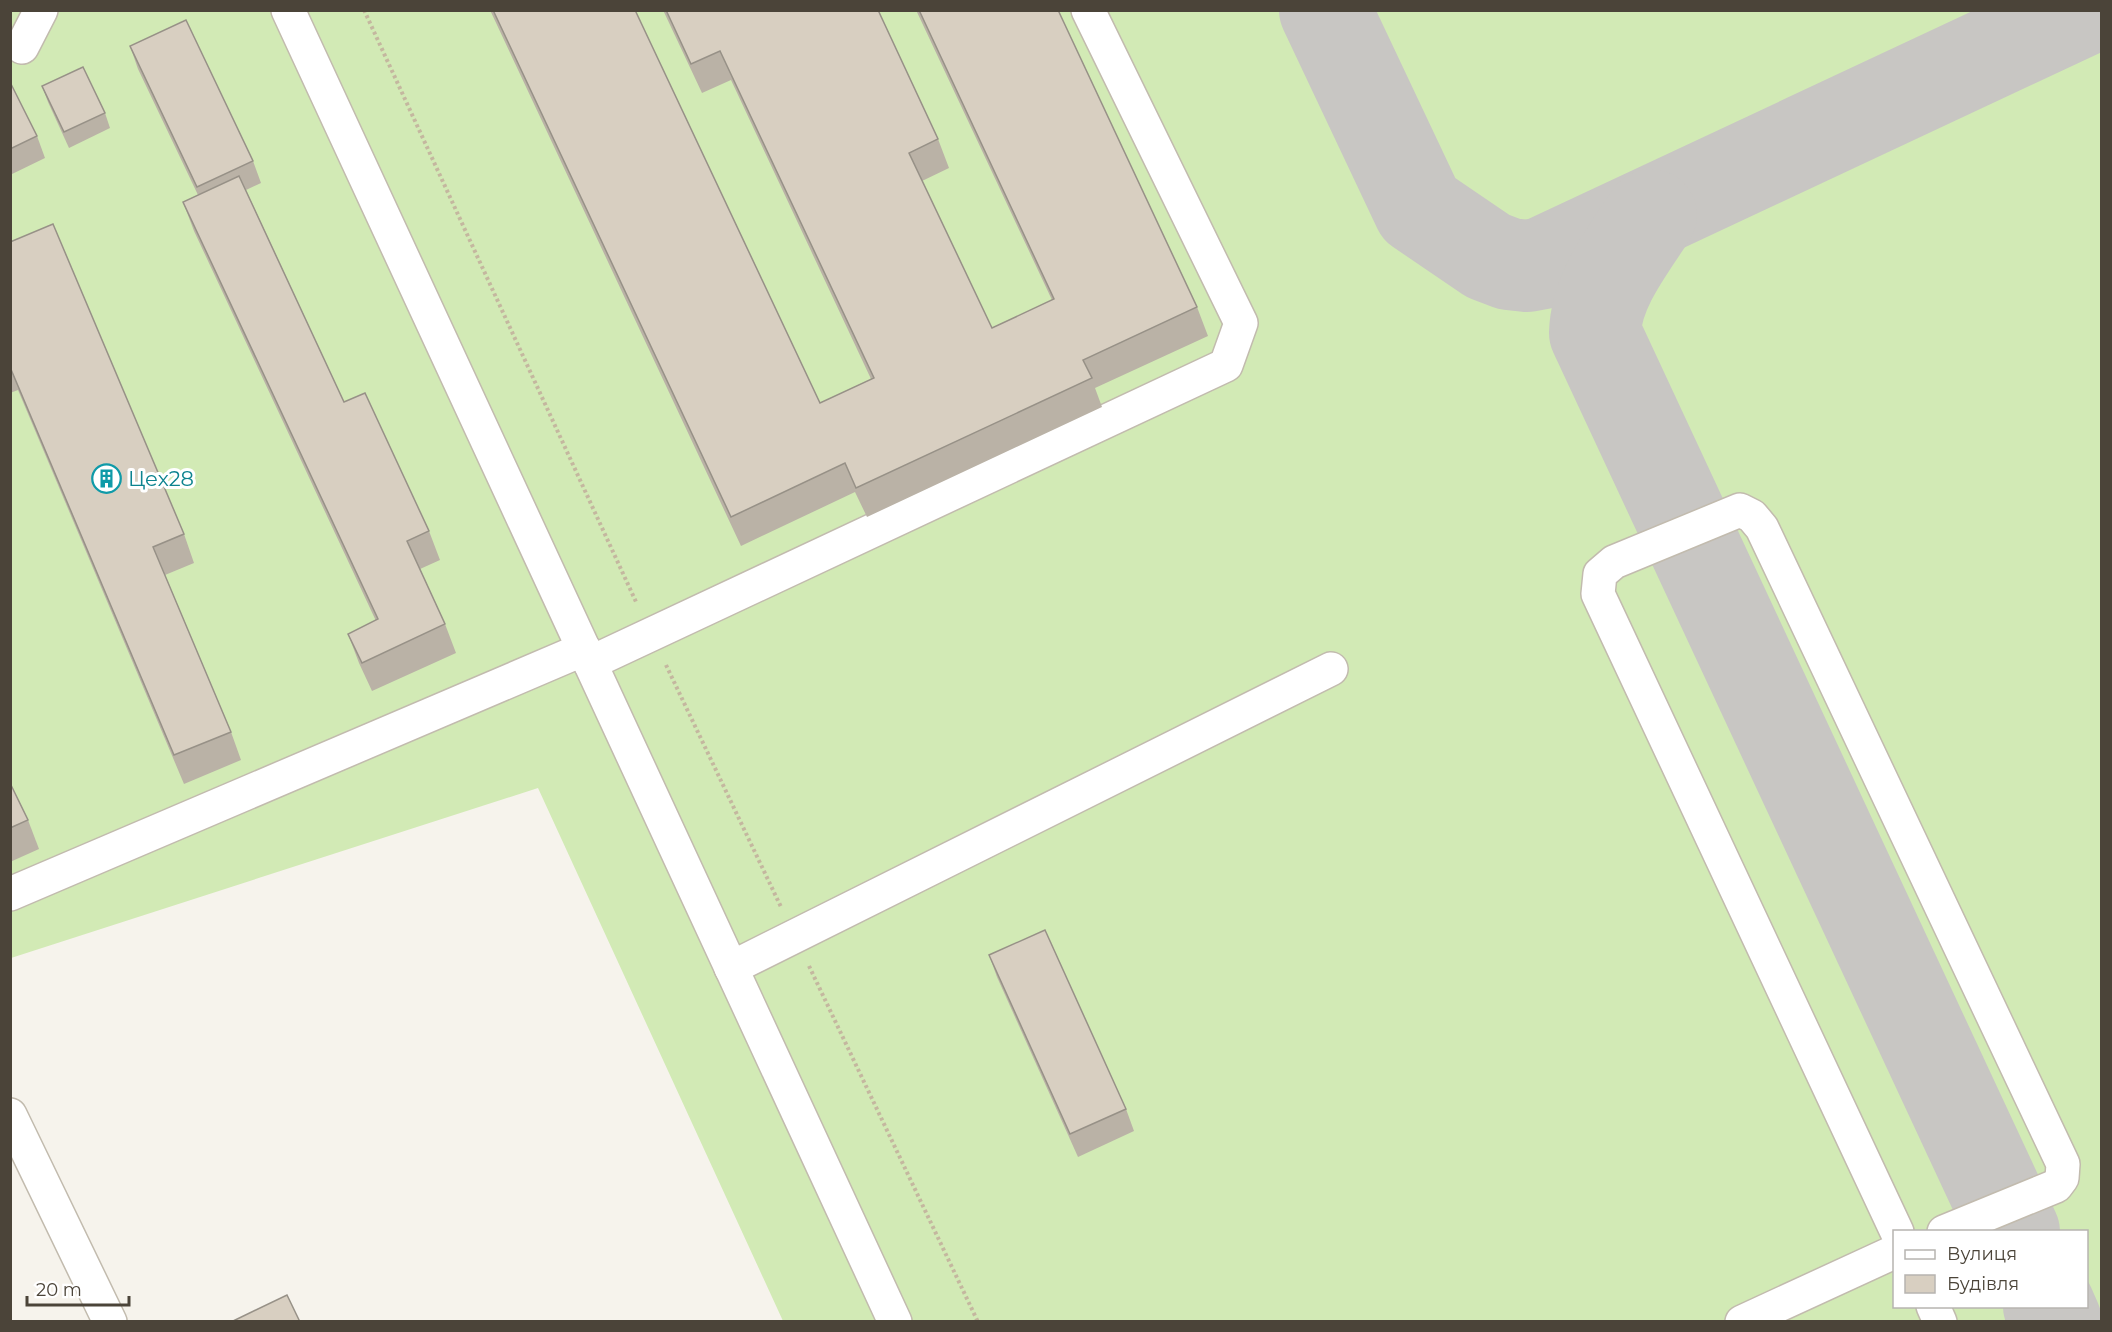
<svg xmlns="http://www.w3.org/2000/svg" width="2112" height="1332" viewBox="0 0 2112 1332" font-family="Montserrat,sans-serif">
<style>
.grass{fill:#d2eab5;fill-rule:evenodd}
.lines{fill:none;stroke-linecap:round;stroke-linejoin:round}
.taxiway{stroke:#c8c6c3;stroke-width:92}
.minor-casing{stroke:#c2bbae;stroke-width:36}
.path{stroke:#c4b79f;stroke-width:4;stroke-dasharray:3 3;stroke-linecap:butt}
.minor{stroke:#fff;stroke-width:33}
.wall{fill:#bab2a6}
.building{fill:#d8cfc1;stroke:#979187;stroke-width:1.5}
.labels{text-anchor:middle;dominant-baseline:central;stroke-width:6;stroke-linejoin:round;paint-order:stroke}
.culture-label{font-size:21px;fill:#0d838f;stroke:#fff;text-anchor:start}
</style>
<rect width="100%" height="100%" fill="#f6f3ec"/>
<path class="grass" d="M10 11H2101V1321H783L538 788 11 958ZM1894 1232H2086V1306H1894Z"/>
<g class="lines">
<g class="taxiway">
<path d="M1325 10 1419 209 1488 256 1509 264 1527 266 1543 263 2083 10"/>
<path d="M1651 215C1629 249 1596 290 1595 333L2014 1232"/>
<path d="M2049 1306 2056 1322"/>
</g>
<defs>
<g id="minor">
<path d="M288 10 895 1322"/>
<path d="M22 47 41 10"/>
<path d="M590 663 1226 365 1241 323 1088 10"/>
<path d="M10 894 584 649"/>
<path d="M731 968 1331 669"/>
<path d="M10 1115 110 1322"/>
<path d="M1897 1232 1598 594 1600 574 1614 562 1740 510 1752 516 1762 528 2063 1164 2062 1178 2056 1186 1944 1232"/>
<path d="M1933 1306 1940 1322"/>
<path d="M1742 1322 1894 1252"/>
</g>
</defs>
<use href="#minor" class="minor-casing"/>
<g class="path">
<path d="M364 10 637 604"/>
<path d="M666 665 781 907"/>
<path d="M809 966 978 1322"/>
</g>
<use href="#minor" class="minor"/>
</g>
<g class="wall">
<path d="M490 10H635L820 403 871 379 731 80 702 93 663 10H878L938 139 949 168 922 181 992 328 1052 300 916 10H1058L1197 307 1208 336 1095 388 1102 407 867 517 855 492 741 546Z"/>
<path d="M130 46 253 161 261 183 246 190 344 402 429 531 440 560 420 569 445 624 456 653 372 691 359 663 348 634 376 621 194 231 183 202 198 195 138 69Z"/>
<path d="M10 82 37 136 45 158 10 175Z"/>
<path d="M42 86 105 113 110 128 69 148 48 102Z"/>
<path d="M10 242 184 534 194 563 165 575 231 732 241 760 184 784 18 390 10 393Z"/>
<path d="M10 783 28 820 39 849 10 862Z"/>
<path d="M989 955 1126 1109 1134 1131 1078 1157 997 977Z"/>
</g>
<g class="building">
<path d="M493 10H635L820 403 874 378 720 51 691 64 666 10H878L938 139 909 153 992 328 1054 299 919 10H1058L1197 307 1083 360 1092 378 856 488 845 463 731 517Z"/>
<path d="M186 20 253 161 197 187 130 46Z"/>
<path d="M83 67 105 113 64 132 42 86Z"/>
<path d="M10 82 37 136 10 149Z"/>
<path d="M239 176 344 402 365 393 429 531 407 541 445 624 362 663 348 634 378 619 183 202Z"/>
<path d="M53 224 184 534 153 547 231 732 174 755 10 367V242Z"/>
<path d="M10 783 28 820 10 828Z"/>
<path d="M1045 930 1126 1109 1070 1134 989 955Z"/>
<path d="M287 1295 300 1322H231Z"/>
</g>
<defs>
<symbol id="building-ring" viewBox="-11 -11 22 22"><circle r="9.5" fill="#fff" stroke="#0f9aa8" stroke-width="1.5"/><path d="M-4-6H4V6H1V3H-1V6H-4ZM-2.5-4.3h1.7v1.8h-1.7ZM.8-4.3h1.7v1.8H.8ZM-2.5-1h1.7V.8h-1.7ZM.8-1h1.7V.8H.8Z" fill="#0f9aa8"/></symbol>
</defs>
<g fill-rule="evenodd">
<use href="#building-ring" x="90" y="462" width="33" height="33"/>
</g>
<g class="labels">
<g class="culture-label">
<text x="128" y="478">Цех28</text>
</g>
</g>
<rect width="2112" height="1332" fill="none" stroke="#4b4439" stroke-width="24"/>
<rect x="1893" y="1230" width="195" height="78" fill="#ffffff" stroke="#b7b4b0" stroke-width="1.5"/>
<rect x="1905" y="1250" width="30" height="9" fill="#ffffff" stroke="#b7b4b0" stroke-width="1.5"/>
<text x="1947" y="1260" font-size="18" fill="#4b4439">Вулиця</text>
<rect x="1905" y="1275" width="30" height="18" fill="#d8cfc1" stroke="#b7b4b0" stroke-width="1.5"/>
<text x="1947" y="1290" font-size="18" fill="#4b4439">Будівля</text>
<path d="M27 1296v9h102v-9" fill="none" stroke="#4b4439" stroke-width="3"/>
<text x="36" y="1296" font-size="18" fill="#4b4439" stroke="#ffffff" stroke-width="4.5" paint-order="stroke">20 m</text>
</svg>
